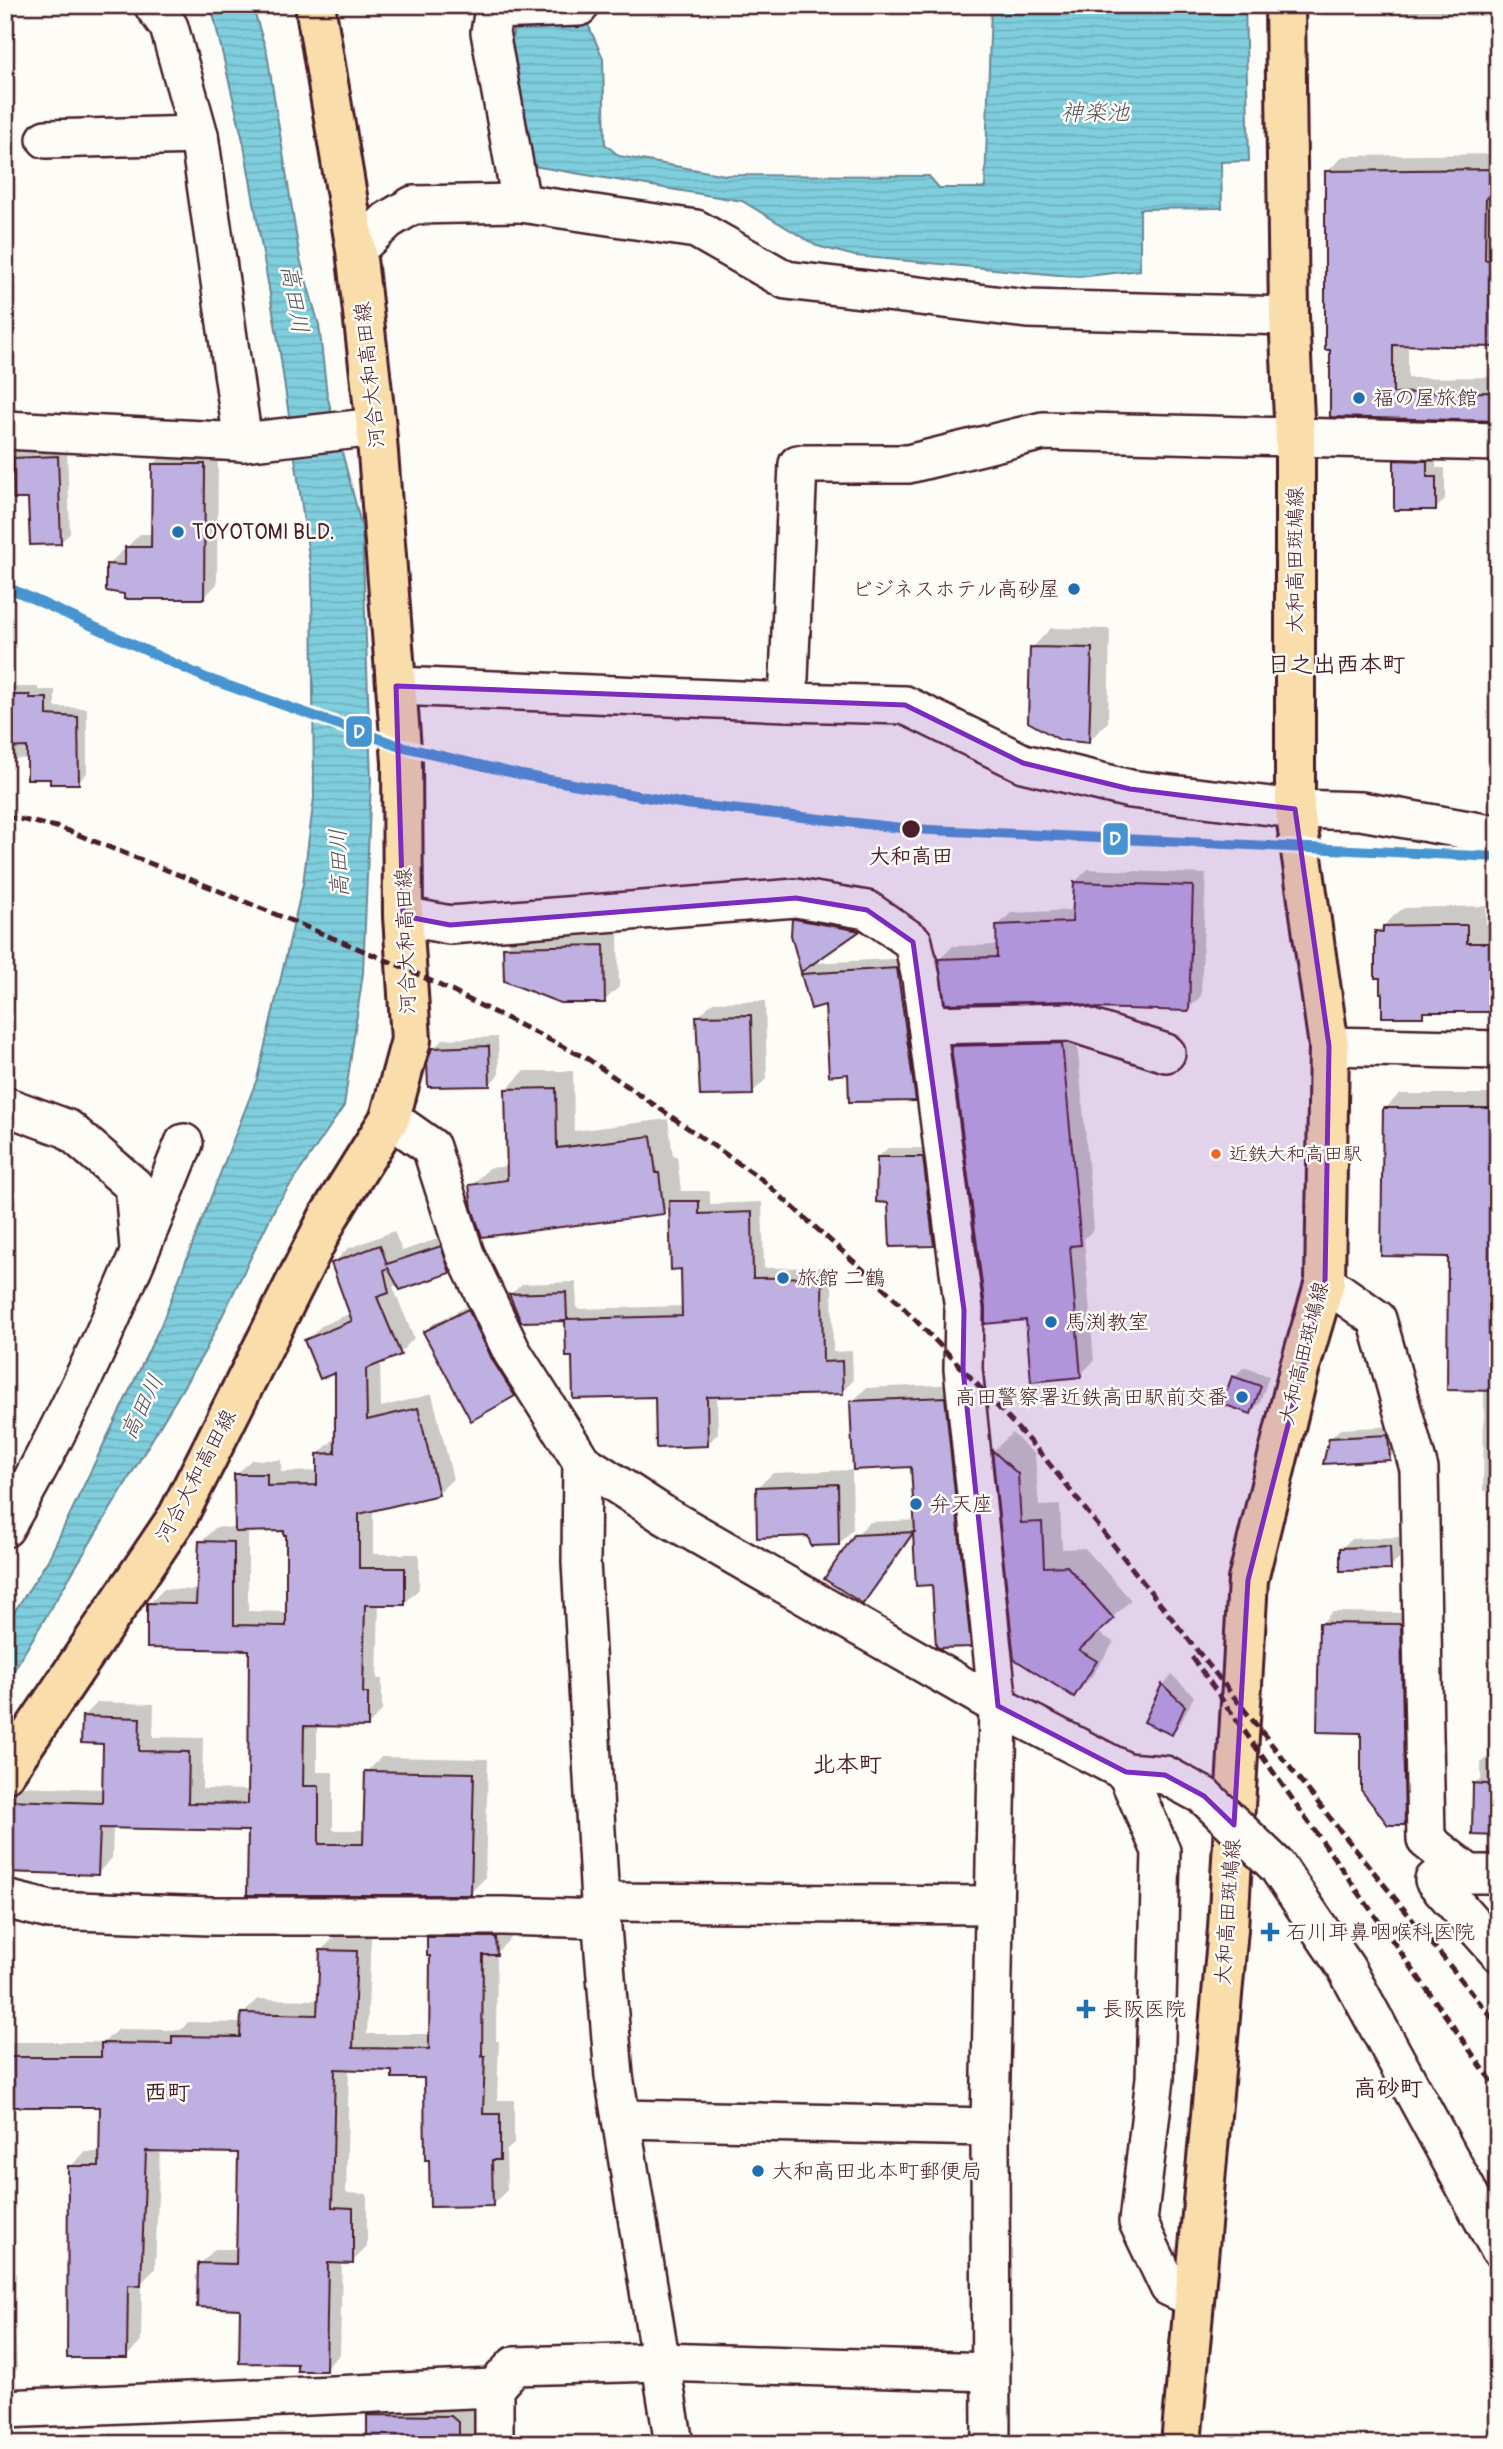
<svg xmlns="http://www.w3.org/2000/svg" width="1503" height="2449" viewBox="0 0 1503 2449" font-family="Pangolin,'Klee One',sans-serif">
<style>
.water{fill:url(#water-rules);stroke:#6a8896;stroke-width:2}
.shadow{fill:#0003;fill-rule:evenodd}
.building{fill:#beb0e1;stroke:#4a1f2b;stroke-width:2}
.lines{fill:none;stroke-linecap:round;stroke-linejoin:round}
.minor-casing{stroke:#4a1f2b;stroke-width:42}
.major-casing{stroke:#4a1f2b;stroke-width:44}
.minor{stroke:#fdfcf7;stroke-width:37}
.major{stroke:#f9deab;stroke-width:38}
.rail{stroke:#4a1f2b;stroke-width:5;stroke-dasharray:10 5;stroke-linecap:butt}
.minor-bridge-casing{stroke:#4a1f2b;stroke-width:42;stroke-linecap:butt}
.minor-bridge{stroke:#fdfcf7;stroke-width:37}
.rail-1-casing{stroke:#fdfcf7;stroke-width:16}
.rail-1{stroke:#4694d1;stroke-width:10}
.marked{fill:#7b2cbf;fill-opacity:0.2;stroke:#7b2cbf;stroke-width:5;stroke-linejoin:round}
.poi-dot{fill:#1f6fb2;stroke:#fdfcf7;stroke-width:2.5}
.stop-dot{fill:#4a1f2b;stroke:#fdfcf7;stroke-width:2.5}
.bus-dot{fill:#f26522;stroke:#fdfcf7;stroke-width:2.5}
.labels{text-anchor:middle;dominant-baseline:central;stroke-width:5;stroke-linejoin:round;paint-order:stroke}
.bus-label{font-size:19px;fill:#4a1f2b;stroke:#fdfcf7;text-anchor:start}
.street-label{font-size:21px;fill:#4a1f2b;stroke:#fdfcf7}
.poi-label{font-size:21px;fill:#4a1f2b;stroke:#fdfcf7;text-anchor:start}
.stop-label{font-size:21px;font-weight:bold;fill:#4a1f2b;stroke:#fdfcf7}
.water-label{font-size:23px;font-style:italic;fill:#5a5460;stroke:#fdfcf7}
.neighbourhood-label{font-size:23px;font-weight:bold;fill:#4a1f2b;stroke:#fdfcf7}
.line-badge{stroke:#fdfcf7;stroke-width:2.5}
.badge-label{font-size:19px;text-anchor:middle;font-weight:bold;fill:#fff}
</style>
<defs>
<pattern id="water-rules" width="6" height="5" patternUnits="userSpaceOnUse" patternTransform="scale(1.75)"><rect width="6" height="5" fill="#7fcedd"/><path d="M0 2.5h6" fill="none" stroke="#6fb0be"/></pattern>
</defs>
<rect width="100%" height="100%" fill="#fdfcf7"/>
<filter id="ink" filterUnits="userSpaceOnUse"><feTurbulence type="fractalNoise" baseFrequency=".0143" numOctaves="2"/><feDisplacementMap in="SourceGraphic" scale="14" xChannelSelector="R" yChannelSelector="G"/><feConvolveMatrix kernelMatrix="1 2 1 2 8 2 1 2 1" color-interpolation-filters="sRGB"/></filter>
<g filter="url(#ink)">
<g class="water">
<path d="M211 5H252L267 53 300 259 319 325 327 395 362 528 371 780 363 973 344 1106 276 1206 205 1351 5 1685V1626L48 1560 161 1325 257 1079 303 884 314 798 312 577 279 346 244 145Z"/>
<path d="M991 5H1245L1249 161 1221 162 1222 208 1140 209V270L1079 277 855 256 817 246 742 201 533 166 522 156 502 37 513 36V23L586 20 603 58 605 144 619 156 725 175 929 176 939 188H985Z"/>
</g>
<g class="shadow">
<path d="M1385 5H1494L1485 15 1385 13Z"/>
<path d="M1498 154V345L1408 344V378L1498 377V419L1332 415 1327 172 1343 156Z"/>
<path d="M5 439 9 440V449L67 447 70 533 60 543 30 499H5Z"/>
<path d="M167 451H218L217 584 204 598 108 565 122 551H127V547L140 534H153V465Z"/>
<path d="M1405 452H1436V468H1445V499L1436 509 1395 461Z"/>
<path d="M1051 628 1110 629 1108 722 1089 741 1032 648Z"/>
<path d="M12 687H38V690H55V707L87 708V773L78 782 52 777 29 759 5 758V694Z"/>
<path d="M1088 869 1206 874 1201 996 1188 1009 940 959 953 946 998 945 997 926 1011 913 1074 910 1075 882Z"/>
<path d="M808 905 872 916 859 930 802 969 793 920Z"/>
<path d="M1486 906V924H1498V1010H1427L1422 1015 1384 991 1377 932 1397 913 1404 908Z"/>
<path d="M618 931 619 987 604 1001 505 948 520 933Z"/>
<path d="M908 958 926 1089 915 1100 850 1073 827 1003 803 974 814 963Z"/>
<path d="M765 1001 767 1078 752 1093 698 1017 713 1002Z"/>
<path d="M1076 1030 1094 1229 1084 1239 1094 1361 1080 1375 1027 1318 987 1307 953 1046 967 1032Z"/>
<path d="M498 1037 499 1074 490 1084 433 1049 443 1039Z"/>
<path d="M524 1071H573L574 1131 668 1119 673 1156H677L681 1191H710V1204L762 1202 764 1268 832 1267 833 1352 852 1351 853 1381 842 1392 717 1395 718 1433 708 1444 656 1395 574 1355 567 1319 511 1294 522 1284 576 1282 577 1309 684 1306 683 1268 671 1205 663 1212 471 1186 489 1168 508 1166 507 1089Z"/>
<path d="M1399 1094H1498V1491H1483L1484 1389 1450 1255 1385 1109Z"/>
<path d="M888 1148H932L943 1234 934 1244 890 1201 878 1157Z"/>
<path d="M394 1231 402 1251 455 1233 463 1257 449 1272 398 1283 393 1287 414 1338 400 1353 380 1361 381 1407 432 1394 453 1479 438 1493 373 1509V1554H419V1589L404 1604H379L377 1679H382V1711L367 1726 317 1725V1772H333V1830H365L367 1772 381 1757 488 1759 485 1878 470 1893 249 1829 113 1826 112 1858 98 1873 5 1870V1798L17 1786 104 1789V1742L83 1717 98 1702 154 1704 153 1737 203 1738 202 1789 250 1790 251 1648 149 1604 164 1589 199 1590 201 1542 216 1527 237 1528 236 1475 251 1460H281V1472L319 1471 318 1454 333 1440H337L336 1371 306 1341 321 1326 351 1313 333 1264 347 1249ZM285 1529 288 1534V1612L248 1611V1530Z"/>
<path d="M478 1301 523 1385 514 1395 425 1332 434 1323Z"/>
<path d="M1244 1367 1269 1376 1260 1403 1250 1412 1224 1403 1234 1377Z"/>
<path d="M958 1384 984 1631 970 1645 915 1533 876 1588 862 1602 855 1536 870 1522 916 1520 913 1465 852 1402 866 1388Z"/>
<path d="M1397 1426 1399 1449 1389 1458 1330 1439 1340 1429Z"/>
<path d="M1012 1433 1035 1455 1039 1506 1060 1505 1062 1549 1085 1548 1131 1600 1097 1632 1114 1642 1092 1676 1074 1695 1016 1658 994 1450Z"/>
<path d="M852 1470 853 1529 839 1544 810 1535 758 1487 773 1473Z"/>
<path d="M1399 1537V1558L1390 1568 1341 1549 1351 1539Z"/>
<path d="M1498 1553V1834L1475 1783 1481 1778V1763L1488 1757 1493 1558Z"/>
<path d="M1332 1612 1412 1613 1416 1812 1404 1823 1363 1731 1321 1624Z"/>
<path d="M1172 1675 1194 1696 1181 1723 1172 1733 1146 1721 1163 1685Z"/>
<path d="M444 1923H510L511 1938 497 1952 496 2041H499L497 2100H514V2144L506 2151 507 2190 492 2205 426 2076 394 2069 349 2068 346 2193 367 2194V2247L352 2262H342L340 2354 325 2369 299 2362 200 2264 215 2249H238L240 2151 160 2149 155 2269 142 2282 141 2342 127 2356 70 2167 85 2152H101L102 2105H5V2042H104L118 2029 181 2030 188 2022 242 2023 243 2014 258 1999 319 2000 321 1950 336 1936 371 1937 367 2034H431L432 1954 429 1938Z"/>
<path d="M5 1941H10L9 1996 5 2000Z"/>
<path d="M5 2295H10L8 2328H15L17 2369 5 2381Z"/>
<path d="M383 2401 466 2402 473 2408V2444H369V2416Z"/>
</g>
<g class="building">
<path d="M1498 169V198H1486L1485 260H1494V279H1498V347L1393 345V393L1498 392V421L1330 417V350H1325V171Z"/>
<path d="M58 456 61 544 30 545 28 499H14L13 458Z"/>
<path d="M1394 460 1427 461V477H1436V510H1394Z"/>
<path d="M152 464H205L204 599H124V594L106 591V564L125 565V547H151Z"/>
<path d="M1030 647 1092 648 1089 743 1060 740 1028 722Z"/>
<path d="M5 695H30V698H47V715L78 717 79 784H50V779H27V747L5 748Z"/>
<path d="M1074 882 1193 886 1189 1011 1094 1008 1070 1001 945 1004 938 959 997 957 996 925 1072 922Z"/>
<path d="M792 919H795L860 931 801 972 791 935Z"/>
<path d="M1433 925H1467V943H1498V1012H1423V1017H1382V993H1380V978H1375V931L1383 932V926Z"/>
<path d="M604 945 605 1003H560L504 981 503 947Z"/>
<path d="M897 968 916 1101 849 1102 848 1074 829 1076 825 1005 811 1009 801 974Z"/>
<path d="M751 1015 753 1095 700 1096 696 1016Z"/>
<path d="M1062 1043 1081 1245 1070 1246 1081 1377 1031 1382 1026 1320 985 1324V1307L951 1046Z"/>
<path d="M489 1046 490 1086 428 1087 427 1063 432 1048Z"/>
<path d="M556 1088 557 1148 651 1136 656 1173H659L664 1214 482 1237 472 1208 469 1185 507 1180 505 1089Z"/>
<path d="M1383 1108H1498V1391L1447 1390 1448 1257 1381 1256Z"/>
<path d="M877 1157H923L934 1246 890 1247 888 1203 876 1202Z"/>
<path d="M669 1201H699V1214L752 1212 753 1278 822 1277 823 1362 842 1361 843 1394 707 1397 708 1446 656 1448 655 1397 573 1399 572 1357H566L565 1321 521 1322 509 1294 566 1292 567 1319 682 1316 681 1269 671 1270Z"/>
<path d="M380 1245 387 1264 441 1246 450 1273 400 1290 388 1268 384 1270 389 1293 377 1297 401 1355 366 1369 367 1420 418 1408 439 1495 359 1514V1568H405V1605H365L363 1693H368V1727L304 1726 303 1786H319V1844H363L365 1771 474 1773 471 1895H247L248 1831 100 1828 98 1875 5 1872V1800L102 1803 103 1744 81 1743 82 1716 140 1718 139 1751 189 1752 188 1803 248 1804 249 1650 147 1648V1603L196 1604 199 1541 234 1542V1625L286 1626V1535H284V1531L235 1532 234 1474H267V1486L317 1485V1454L335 1453V1373L320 1379 304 1340 352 1321 331 1263Z"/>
<path d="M468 1309 493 1361 515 1396 471 1421 423 1332Z"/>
<path d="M1232 1376 1261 1386 1251 1414 1222 1404Z"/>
<path d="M945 1397 971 1647 939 1648 936 1646 932 1585 916 1586 913 1533 863 1604 824 1579 854 1535 915 1532 911 1467 853 1470 850 1401Z"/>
<path d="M1388 1435 1390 1460 1323 1464 1329 1438Z"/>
<path d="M992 1450 1018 1474 1021 1523 1042 1522 1044 1567 1067 1566 1114 1619 1079 1650 1097 1661 1074 1697 1014 1659Z"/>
<path d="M838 1484 839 1545 811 1546 808 1536 757 1538 756 1487Z"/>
<path d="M1390 1546 1391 1570 1340 1571V1548Z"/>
<path d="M1319 1623 1401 1624 1405 1825H1388L1361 1790V1733L1317 1732Z"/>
<path d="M1162 1684 1185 1706 1172 1735 1144 1722Z"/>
<path d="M1473 1783 1498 1785V1836L1472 1835Z"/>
<path d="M427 1937H496L497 1955H483L482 2056H485L483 2114H500V2160H492L493 2206 430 2207 429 2160H425L424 2078H392V2071L335 2069 332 2207 353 2208V2264L328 2263 326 2371H297V2364L239 2363 240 2309 197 2307 198 2263 236 2264 238 2153 146 2151 141 2286 128 2285 127 2358H67L68 2166H99L100 2107H5V2057H101V2043L172 2044V2036L240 2037 241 2013 317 2015 320 1950 357 1951 353 2048 429 2049 430 1956H427Z"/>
<path d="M367 2415 451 2416 459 2423V2444H367Z"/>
</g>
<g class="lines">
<defs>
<g id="minor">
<path d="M153 5 169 27 199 135 243 442"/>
<path d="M579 7 494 10 490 32 521 203 696 229 786 280 1027 309 1289 316"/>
<path d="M46 139 199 135"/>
<path d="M356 250 388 220 413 205 521 203"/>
<path d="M5 430 243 442 376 427"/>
<path d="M1498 442 1043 431 908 464H798L788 702 905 705 1023 763 1130 789 1295 809 1361 811 1485 833H1498"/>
<path d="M396 686 788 702"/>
<path d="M403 916 450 925 796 898 867 910 913 942 921 978 964 1310 963 1369 998 1706 990 2127 991 2444"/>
<path d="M927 1025 1070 1022 1166 1053"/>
<path d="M1329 1046 1498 1050"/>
<path d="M5 1106 68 1129 134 1186 139 1248"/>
<path d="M390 1118 431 1147 465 1254 512 1352 582 1462 667 1517 998 1706 1126 1772 1165 1775 1204 1796"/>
<path d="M1325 1282 1377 1319 1419 1469 1426 1840 1469 1874H1498"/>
<path d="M582 1462 581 1562 600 1902 614 2076 674 2444"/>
<path d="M5 1528C76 1406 132 1274 184 1143"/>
<path d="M1126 1772 1161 1851 1155 2078 1138 2222 1169 2287 1193 2298"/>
<path d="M1277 1866 1346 1968 1498 2247"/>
<path d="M1469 1874 1434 1880 1498 1952"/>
<path d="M5 1899 50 1910 210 1916H504L601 1919"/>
<path d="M600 1902 993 1905"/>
<path d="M621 2119 990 2127"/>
<path d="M5 2409 494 2388"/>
<path d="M494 2444V2388L514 2366 660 2362 990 2372"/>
</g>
<g id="major">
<path d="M5 1773 178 1516 329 1216 390 1118 411 1040 403 916 402 762 376 427 356 250 315 5"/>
<path d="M1181 2444 1228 1929 1248 1580 1299 1370 1325 1282 1329 1046 1295 809V438L1289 316 1285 5"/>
</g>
</defs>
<use href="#minor" class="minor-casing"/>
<use href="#major" class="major-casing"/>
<use href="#minor" class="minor"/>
<use href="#major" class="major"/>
<g class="rail">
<path d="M5 816 61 828 217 890 405 968 588 1059 760 1178 887 1291 963 1369 1043 1456 1338 1828 1498 2025"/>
<path d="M1192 1657 1498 2090"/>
</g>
<defs>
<path id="minor-bridge" d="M1204 1796 1277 1866"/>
</defs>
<use href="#minor-bridge" class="minor-bridge-casing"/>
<use href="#minor-bridge" class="minor-bridge"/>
<defs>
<path id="rail-1" d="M5 586 206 678 400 746 522 775 685 804 911 829 1498 857"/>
</defs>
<use href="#rail-1" class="rail-1-casing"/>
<use href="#rail-1" class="rail-1"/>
</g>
</g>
<path class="marked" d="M396 686 905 705 1023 763 1130 789 1295 809 1329 1046 1325 1282 1248 1580 1234 1825 1204 1796 1165 1775 1126 1772 998 1706 963 1369 964 1310 913 942 867 910 796 898 450 925 403 916Z"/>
<g class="poi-dot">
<circle cx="1359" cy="398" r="7"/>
<circle cx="178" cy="532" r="7"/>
<circle cx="1074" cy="589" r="7"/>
<circle cx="783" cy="1278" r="7"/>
<circle cx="1051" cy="1322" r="7"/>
<circle cx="1242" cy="1397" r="7"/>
<circle cx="916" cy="1504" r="7"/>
<path d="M1266.5 1921.5h7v7h7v7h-7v7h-7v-7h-7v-7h7z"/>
<path d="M1082.5 1998.5h7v7h7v7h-7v7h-7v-7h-7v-7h7z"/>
<circle cx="758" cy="2171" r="7"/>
</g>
<circle class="stop-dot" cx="911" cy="829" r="10"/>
<circle class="bus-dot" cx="1216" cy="1154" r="6"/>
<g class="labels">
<g class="bus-label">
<text x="1229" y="1154">近鉄大和高田駅</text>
</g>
<g class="street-label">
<text transform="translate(370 375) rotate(-96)">河合大和高田線</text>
<text transform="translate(1295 560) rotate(-90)">大和高田斑鳩線</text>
<text transform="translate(406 941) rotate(-92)">河合大和高田線</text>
<text transform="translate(1304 1353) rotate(-76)">大和高田斑鳩線</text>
<text transform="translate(196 1476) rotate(-62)">河合大和高田線</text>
<text transform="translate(1228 1912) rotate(-86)">大和高田斑鳩線</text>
</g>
<g class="poi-label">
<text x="1373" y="398">福の屋旅館</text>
<text x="192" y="532">TOYOTOMI BLD.</text>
<text x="1060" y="589" text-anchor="end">ビジネスホテル高砂屋</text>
<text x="797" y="1278">旅館 二鶴</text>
<text x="1065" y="1322">馬渕教室</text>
<text x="1228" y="1397" text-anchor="end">高田警察署近鉄高田駅前交番</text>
<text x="930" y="1504">弁天座</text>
<text x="1286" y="1932">石川耳鼻咽喉科医院</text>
<text x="1102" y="2009">長阪医院</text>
<text x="772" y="2171">大和高田北本町郵便局</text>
</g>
<g class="stop-label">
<text x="911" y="856">大和高田</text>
</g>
<g class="water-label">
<text x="1095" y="112">神楽池</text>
<text transform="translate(295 299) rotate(80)">高田川</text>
<text transform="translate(339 863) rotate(-92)">高田川</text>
<text transform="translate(142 1407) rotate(-64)">高田川</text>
</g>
<g class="neighbourhood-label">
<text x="1336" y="664">日之出西本町</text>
<text x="847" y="1764">北本町</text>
<text x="1388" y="2088">高砂町</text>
<text x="167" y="2092">西町</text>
</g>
</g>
<g class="line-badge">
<rect x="345" y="715" width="28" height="33" rx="7" fill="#4694d1"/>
<rect x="1102" y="822" width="27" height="34" rx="7" fill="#4694d1"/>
</g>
<g class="badge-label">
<text x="359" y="738">D</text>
<text x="1115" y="845">D</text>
</g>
<rect width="1503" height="2449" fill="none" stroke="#fdfcf7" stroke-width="28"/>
<rect x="14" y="14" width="1475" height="2421" fill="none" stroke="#4a1f2b" stroke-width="2.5" filter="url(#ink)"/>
</svg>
